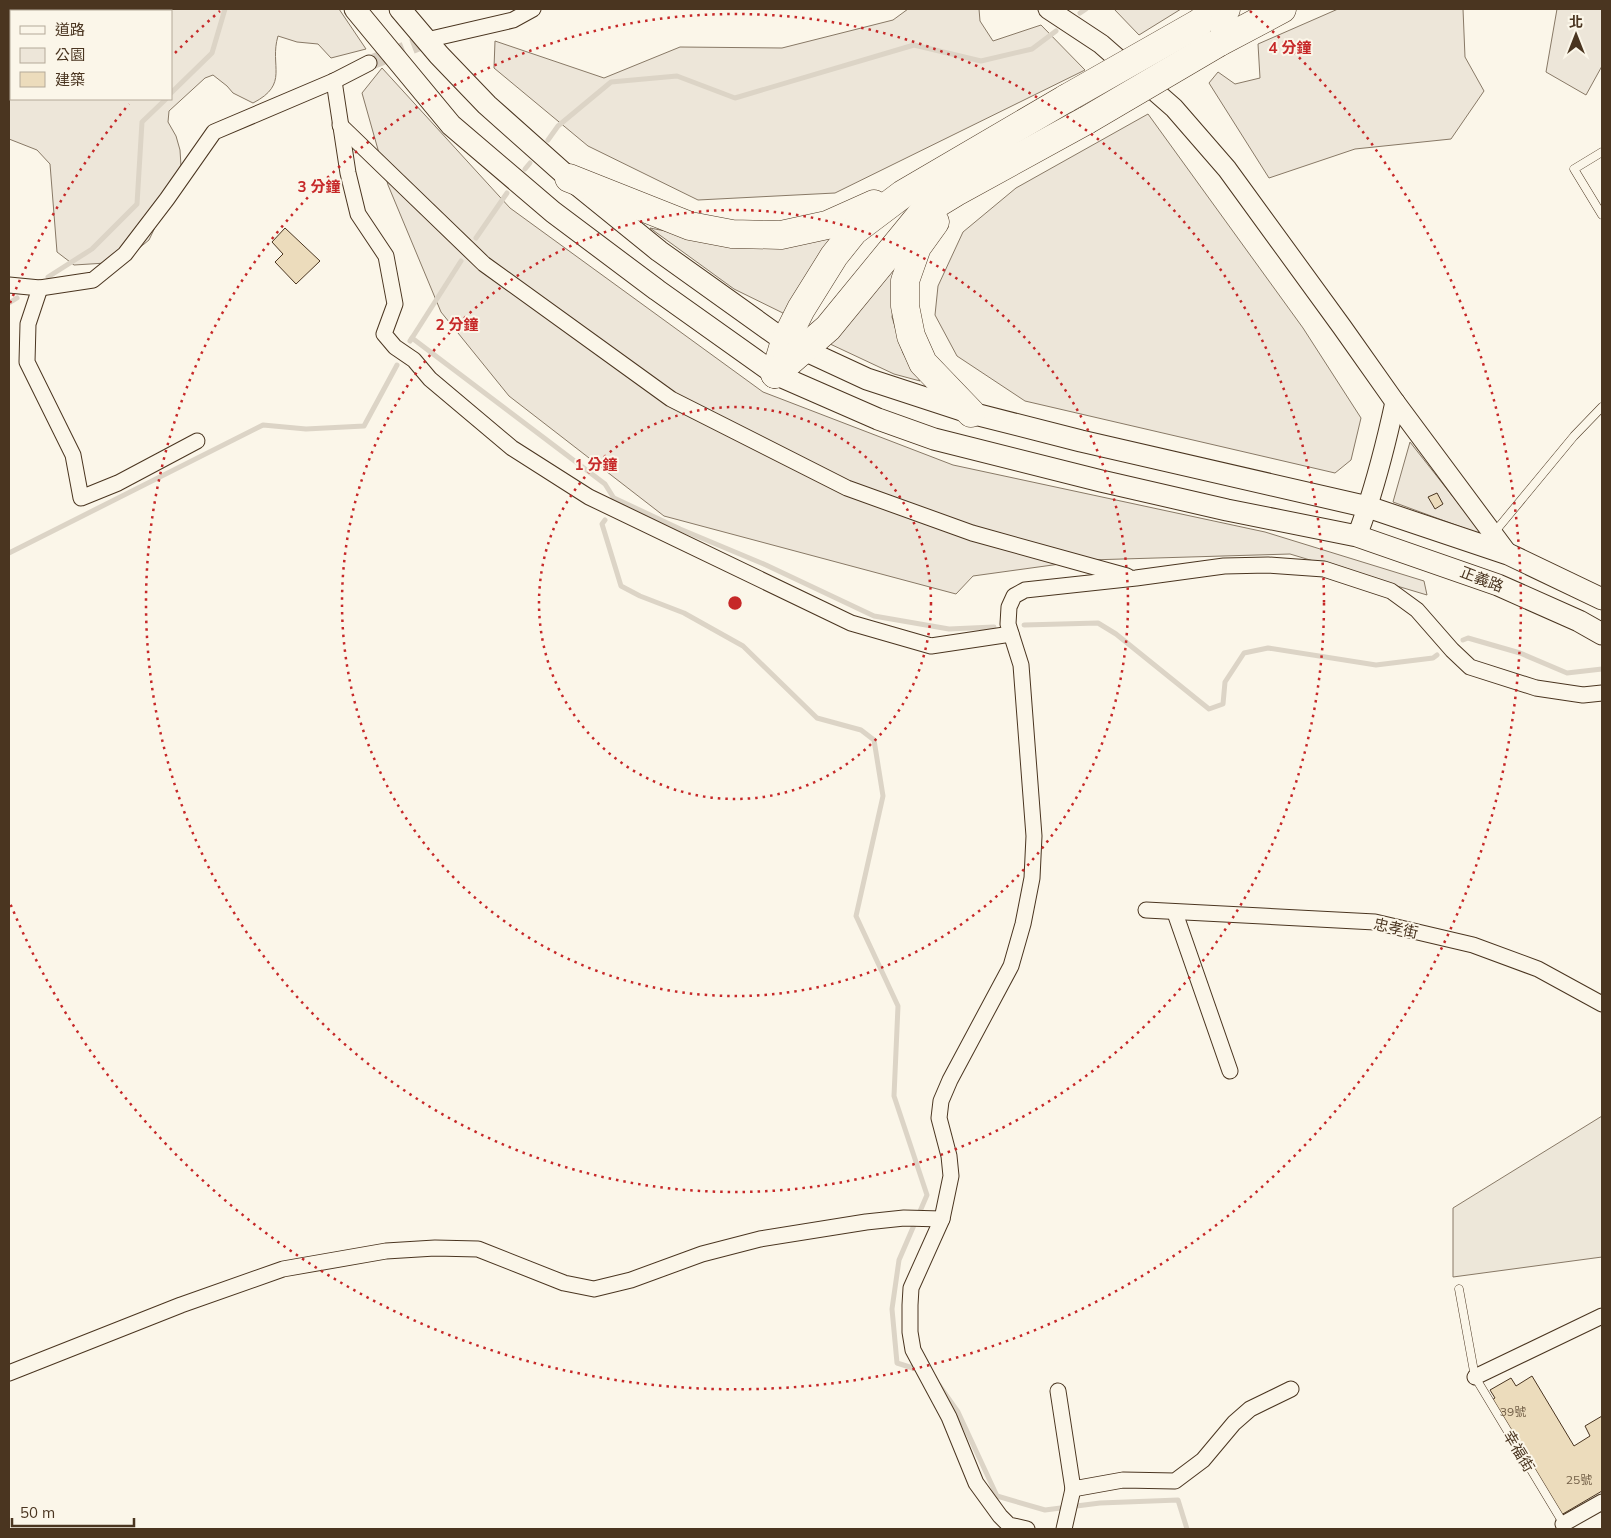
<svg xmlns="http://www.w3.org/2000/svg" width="1611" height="1538" viewBox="0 0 1611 1538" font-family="Mulish,'Noto Sans TC',sans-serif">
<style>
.green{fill:#ede6d9;stroke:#887966}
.parking{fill:#ede7d9;stroke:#887966}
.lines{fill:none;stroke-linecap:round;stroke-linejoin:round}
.stream{stroke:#dcd4c6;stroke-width:5}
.building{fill:#ecdcbc;stroke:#4a3520}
.minor-tunnel{stroke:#d8cfc1;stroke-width:15;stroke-dasharray:15 8;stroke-linecap:butt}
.service-casing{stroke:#4a3520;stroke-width:9}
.minor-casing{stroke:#4a3520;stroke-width:17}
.tertiary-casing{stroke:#4a3520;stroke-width:21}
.secondary-casing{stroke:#4a3520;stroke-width:23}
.motorway-casing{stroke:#4a3520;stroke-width:29}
.service{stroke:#fbf6e9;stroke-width:8}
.minor{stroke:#fbf6e9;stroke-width:15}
.tertiary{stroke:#fbf6e9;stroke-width:19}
.secondary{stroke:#fbf6e9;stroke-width:21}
.motorway{stroke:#fbf6e9;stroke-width:28}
.motorway-bridge-casing{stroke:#4a3520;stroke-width:29;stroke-linecap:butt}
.motorway-bridge{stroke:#fbf6e9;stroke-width:28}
.ring{fill:none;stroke:#c62828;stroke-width:2.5;stroke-dasharray:2.5 5}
.labels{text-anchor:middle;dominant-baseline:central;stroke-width:4;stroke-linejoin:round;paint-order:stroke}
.number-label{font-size:12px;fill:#725f47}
.street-label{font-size:15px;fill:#4a3520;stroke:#fbf6e9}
.centre{fill:#c62828;stroke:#fbf6e9;stroke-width:2.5}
.ring-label{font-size:15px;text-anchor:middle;font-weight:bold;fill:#c62828;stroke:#fbf6e9;stroke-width:4;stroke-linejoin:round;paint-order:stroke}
</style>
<rect width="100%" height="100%" fill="#fbf6e9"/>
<g class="green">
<path d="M52 9H339L366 49 331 58 318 44 297 42 278 36C269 66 290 84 253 103L233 93 227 86 213 75 205 78 169 111 168 122 176 136 180 150 181 166 178 179 149 240 122 262 74 265 57 252 50 164 37 150 9 139V68L11 70V99H171V11H51Z"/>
<path d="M908 9H979L980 21 993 41 1041 25 1085 70 835 193 698 200 588 146 494 68 495 41 604 78 680 47 782 48 893 20Z"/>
<path d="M1114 9H1181L1139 35Z"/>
<path d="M1338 9H1463L1465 57 1484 91 1451 139 1355 149 1269 178 1209 83 1218 72 1235 84 1260 78 1258 44Z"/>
<path d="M1557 9H1602V66L1586 95 1546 72Z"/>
<path d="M382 68 510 208 763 392 953 465 1265 532 1424 581 1427 595 1290 554 1089 560 973 576 956 594 664 516 509 396 441 312 388 185 362 93Z"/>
<path d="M1148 114 1303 328 1361 418 1351 460 1335 473 1025 401 957 356 935 315 938 286 963 232 1016 188Z"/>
<path d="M650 228 681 234 838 235 789 316 734 289Z"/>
<path d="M915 232 897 271 892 317 903 353 920 381 894 374 828 343Z"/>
<path d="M1410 442 1483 535 1393 502Z"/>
</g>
<path class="parking" d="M1602 1116V1257L1453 1277V1208Z"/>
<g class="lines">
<g class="stream">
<path d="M1080 13 1086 9"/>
<path d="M171 93 212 53 225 9"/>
<path d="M548 140 558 126 611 82 677 76 735 98 914 45 981 61 1032 49 1056 31"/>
<path d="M525 169 530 163"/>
<path d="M476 238 507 193"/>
<path d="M48 277 92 249 137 204 142 122 166 99"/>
<path d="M9 303 17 298"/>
<path d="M412 338 461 261"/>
<path d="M410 341 412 338 605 484 615 500"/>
<path d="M614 498 680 529 766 565 874 616 949 629 994 627"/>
<path d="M605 520 602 524 621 586 640 596 684 613 743 646 817 718 861 730 874 740 883 796 856 916 898 1006 894 1096 927 1195 899 1260 892 1309 897 1363 919 1370"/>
<path d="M9 553 263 425 306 429 364 426 397 365"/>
<path d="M1024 625 1098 623 1116 634 1209 709 1223 704 1225 682 1244 653 1268 648 1376 665 1433 658 1437 655"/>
<path d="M1463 640 1468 638 1520 653 1567 673 1602 669"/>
<path d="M939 1385 958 1412 997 1496 1045 1510 1100 1503 1178 1500 1187 1529"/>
</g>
</g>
<g class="building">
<path d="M285 228 320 261 296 284 275 262 283 254 272 242Z"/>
<path d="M1437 493 1443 504 1435 509 1428 497Z"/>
<path d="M1532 1376 1574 1446 1590 1436 1585 1426 1602 1416V1491L1556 1518 1487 1403 1495 1398 1490 1390 1511 1378 1516 1386Z"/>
</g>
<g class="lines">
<path class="minor-tunnel" d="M369 63 431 39"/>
<defs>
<g id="service">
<path d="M1602 152 1574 169 1602 215"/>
<path d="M1493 534 1574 436 1602 407"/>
<path d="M1459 1289 1475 1377 1565 1526"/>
</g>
<g id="minor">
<path d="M431 39 513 20 533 9"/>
<path d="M334 81 348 173 358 214 386 256 395 304 384 334 395 347 414 360 430 379 512 448 589 497 851 623 931 646 1011 634"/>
<path d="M340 125 484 264 671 399 847 488 972 533 1127 576"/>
<path d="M9 285 40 288 93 280 125 254 167 199 214 132 334 81 369 63"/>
<path d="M40 288 28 324 27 362 73 455 81 498 118 483 197 441"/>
<path d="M1146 910 1375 922 1473 945 1538 969 1602 1004"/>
<path d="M1175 913 1230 1071"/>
<path d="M9 1373 181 1305 283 1269 386 1251 435 1248 478 1249 564 1283 594 1289 631 1280 702 1254 760 1239 866 1222 904 1218 942 1219"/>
<path d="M1475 1377 1602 1316"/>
<path d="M1058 1391 1073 1489 1123 1480 1175 1481 1203 1460 1234 1423 1250 1409 1291 1389"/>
<path d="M1563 1524 1602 1502"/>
<path d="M1027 1529 1009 1525 1000 1516 976 1483 949 1417 913 1350 910 1332V1305L911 1288 942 1219 951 1176 949 1156 939 1118 941 1101 950 1080 1011 966 1023 924 1032 878 1034 836 1021 665 1008 624 1009 607 1014 596 1025 590 1136 578 1224 566 1268 565 1324 569 1391 591 1417 610 1452 650 1470 667 1536 688 1583 695 1602 693"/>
<path d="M1064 1529 1073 1489"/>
</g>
<g id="tertiary">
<path d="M1048 9 1101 44 1174 108 1227 169 1342 327 1395 402 1508 554"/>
<path d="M1357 536C1374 492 1385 448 1395 402"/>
</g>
<g id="secondary">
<path d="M355 9 451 125 553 212 657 290 775 374 878 419 934 439 1101 481 1227 510 1357 536 1498 585 1579 621 1602 634"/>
<path d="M400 9 439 55 487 105 569 178 659 251 785 341 867 379 971 413 1081 441 1368 507 1508 554 1602 599"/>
</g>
<g id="motorway">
<path d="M1199 23 1226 9"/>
<path d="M1218 43 1282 9"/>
<path d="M569 178 690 226 732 234 781 235 827 225 874 204"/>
<path d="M935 222 917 247 905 281V306L911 336 923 363 971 413"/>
<path d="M775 374 785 341 801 309 834 256 854 231 903 194 1067 98"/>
<path d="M775 374 828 328 923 212 956 192 1087 120"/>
</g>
</defs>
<use href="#service" class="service-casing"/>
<use href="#minor" class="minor-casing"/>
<use href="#tertiary" class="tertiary-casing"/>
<use href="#secondary" class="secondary-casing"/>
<use href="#motorway" class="motorway-casing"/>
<use href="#service" class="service"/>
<use href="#minor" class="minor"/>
<use href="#tertiary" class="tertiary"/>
<use href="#secondary" class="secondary"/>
<use href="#motorway" class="motorway"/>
<defs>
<g id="motorway-bridge">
<path d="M1067 98 1199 23"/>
<path d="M1087 120 1218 43"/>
</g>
</defs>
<use href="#motorway-bridge" class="motorway-bridge-casing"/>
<use href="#motorway-bridge" class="motorway-bridge"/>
</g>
<g class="ring">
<circle cx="735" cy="603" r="196"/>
<circle cx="735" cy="603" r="393"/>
<circle cx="735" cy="603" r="589"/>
<path d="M10 303A785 785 0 0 1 129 104M175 53A785 785 0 0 1 220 11M1250 11A785 785 0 1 1 10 903"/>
</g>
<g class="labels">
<g class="number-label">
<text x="1513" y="1411">39號</text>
<text x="1579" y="1479">25號</text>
</g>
<g class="street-label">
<text transform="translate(1482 579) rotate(21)">正義路</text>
<text transform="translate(1396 928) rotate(12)">忠孝街</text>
<text transform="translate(1519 1451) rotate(59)">幸福街</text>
</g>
</g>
<circle cx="735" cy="603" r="8" class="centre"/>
<g class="ring-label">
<text x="1290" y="53">4 分鐘</text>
<text x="319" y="192">3 分鐘</text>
<text x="457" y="330">2 分鐘</text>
<text x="596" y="470">1 分鐘</text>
</g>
<rect width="1611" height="1538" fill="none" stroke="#4a3520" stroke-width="20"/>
<rect x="10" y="10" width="162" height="90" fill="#fbf6e9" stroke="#b4a999"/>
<rect x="20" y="26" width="25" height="8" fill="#fbf6e9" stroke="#b4a999"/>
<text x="55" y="35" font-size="15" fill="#4a3520">道路</text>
<rect x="20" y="48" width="25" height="15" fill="#ede6d9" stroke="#b4a999"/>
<text x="55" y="60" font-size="15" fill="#4a3520">公園</text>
<rect x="20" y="72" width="25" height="15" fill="#ecdcbc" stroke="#b4a999"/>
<text x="55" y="85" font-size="15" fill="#4a3520">建築</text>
<g transform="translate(1576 35)" stroke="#fbf6e9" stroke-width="4" paint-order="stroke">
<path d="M0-4L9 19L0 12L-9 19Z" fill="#4a3520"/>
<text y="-8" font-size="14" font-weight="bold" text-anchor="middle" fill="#4a3520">北</text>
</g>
<path d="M12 1518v8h122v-8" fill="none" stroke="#4a3520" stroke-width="2.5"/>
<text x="20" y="1518" font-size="15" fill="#4a3520" stroke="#fbf6e9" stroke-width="4" paint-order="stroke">50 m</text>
</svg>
